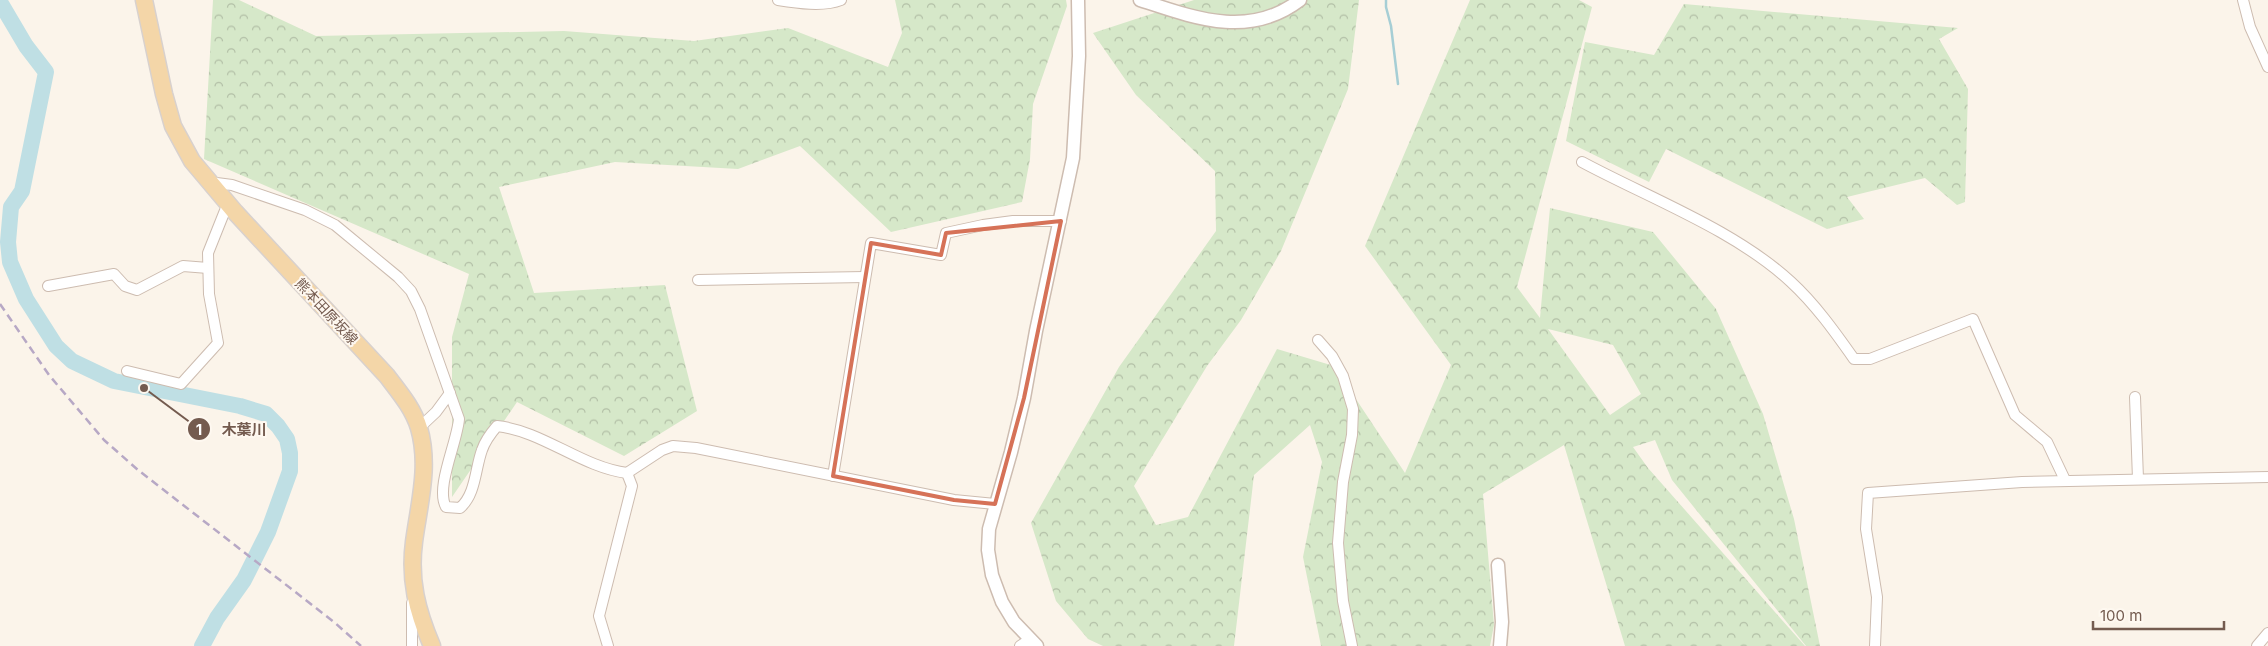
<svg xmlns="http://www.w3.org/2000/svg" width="2268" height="646" viewBox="0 0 2268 646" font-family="Inter,'Noto Sans JP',sans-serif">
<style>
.forest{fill:url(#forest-crowns);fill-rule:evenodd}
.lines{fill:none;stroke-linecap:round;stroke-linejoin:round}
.stream{stroke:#a6ced5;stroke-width:2.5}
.river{stroke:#bfdfe4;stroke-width:16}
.minor-casing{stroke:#cdbcb0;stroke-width:12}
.tertiary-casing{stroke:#cdbcb0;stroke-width:15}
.primary-casing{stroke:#d8d1ce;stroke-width:19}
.minor{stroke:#fff;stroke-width:10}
.tertiary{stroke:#fff;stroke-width:12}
.primary{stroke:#f4d6a8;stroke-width:16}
.rail{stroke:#b7a8c5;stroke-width:2.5;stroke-dasharray:8 5;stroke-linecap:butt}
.marked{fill:none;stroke:#d67258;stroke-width:4;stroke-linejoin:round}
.labels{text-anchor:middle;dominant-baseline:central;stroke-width:4;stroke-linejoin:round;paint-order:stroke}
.street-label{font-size:14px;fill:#745b4f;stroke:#fef8f0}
.leader{fill:none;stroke:#745b4f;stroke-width:2}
.callout-dot{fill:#745b4f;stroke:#fef8f0;stroke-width:2}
.mark-label{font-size:15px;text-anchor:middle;font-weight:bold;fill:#fff}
.callout-label{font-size:15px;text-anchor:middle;font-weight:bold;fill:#745b4f;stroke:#fef8f0;stroke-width:4;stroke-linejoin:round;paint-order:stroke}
</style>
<defs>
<pattern id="forest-crowns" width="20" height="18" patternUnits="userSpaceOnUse" patternTransform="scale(1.25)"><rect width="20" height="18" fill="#d6e8c9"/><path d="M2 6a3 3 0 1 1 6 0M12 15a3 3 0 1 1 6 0" fill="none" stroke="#b2bfa6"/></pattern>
</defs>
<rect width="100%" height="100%" fill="#fbf4ea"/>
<g class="forest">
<path d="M213 0H239L316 36 564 31 694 41 788 28 888 67 902 33 895 0H1066L1067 6 1033 104 1030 159 1022 202 891 232 800 146 738 169 615 162 499 187 534 293 665 285 697 411 624 456 517 402 452 497V337L469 274 204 159Z"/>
<path d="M1194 0H1359L1348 89 1281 251 1241 320 1207 366 1134 486 1156 525 1188 517 1277 349 1334 366 1405 473 1451 365 1365 246 1470 0H1579L1592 7 1517 287 1540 318 1550 208 1653 232 1716 309 1763 414 1794 519 1820 646H1806L1672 480 1655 440 1633 447 1648 468 1805 646H1625L1564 445 1483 494 1494 625 1490 646H1321L1303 557 1322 462 1310 425 1254 475 1234 646H1103L1088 639 1056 601 1031 523 1119 367 1216 231 1215 171 1136 95 1093 33ZM1548 329 1613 345 1641 394 1610 415Z"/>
<path d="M1684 4 1958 28 1939 39 1968 89 1965 202 1957 205 1925 178 1847 197 1864 219 1827 229 1666 149 1649 182 1566 141 1585 42 1654 55Z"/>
</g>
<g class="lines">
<path class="stream" d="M1386 0V7L1391 26 1398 84"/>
<path class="river" d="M0 2 26 46 46 72 22 191 11 207 8 242 10 262 26 299 56 346 72 361 114 381 240 406 266 414 278 426 287 439 290 453V471L268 532 244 580 217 618 202 646"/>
<defs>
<g id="minor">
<path d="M778 0C797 3 823 7 841 0"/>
<path d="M2243 0 2250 27 2268 67"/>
<path d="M1582 162C1649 198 1735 230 1791 282 1815 304 1835 332 1854 359H1870L1973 319 2015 415 2047 442 2065 480"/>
<path d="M209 182 232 185 305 210 335 225 398 277 411 291 420 309 459 419C457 443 435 488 446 507L460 508C476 494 475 469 482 450 485 441 491 433 497 426 543 431 581 467 627 473"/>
<path d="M698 280 865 277"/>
<path d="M48 286 114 274 125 286 137 290 183 266 208 268"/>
<path d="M1318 340 1332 356 1343 376 1353 409 1352 435 1343 482 1338 543 1343 601 1352 646"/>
<path d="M127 371 181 384 218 343 209 294 208 253 228 203"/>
<path d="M2135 397 2138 479"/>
<path d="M419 428 436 412 450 393"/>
<path d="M627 473 662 450 673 446 696 448 954 500 995 504"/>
<path d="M833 476 871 243 941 255 946 233 983 225 1013 221H1061"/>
<path d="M412 646V603"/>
<path d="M608 646 599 616 632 486 627 473"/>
<path d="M1020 646 1029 640"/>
<path d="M1875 646 1877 597 1866 529 1868 493 2022 482 2268 477"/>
<path d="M2257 646 2268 633"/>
</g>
<g id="tertiary">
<path d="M1140 0C1195 18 1249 39 1300 0"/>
<path d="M1498 565 1502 622 1500 646"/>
<path d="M1037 646 1014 622 1002 602 992 575 988 550 989 529 1011 452 1024 398 1036 331 1073 158 1079 56 1078 0"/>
</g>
<path id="primary" d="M144 0 164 94 173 126 192 161 235 212 387 376C399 392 413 408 419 428 430 466 419 504 414 542 409 580 417 611 432 646"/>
</defs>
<use href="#minor" class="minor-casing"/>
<use href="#tertiary" class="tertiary-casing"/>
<use href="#primary" class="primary-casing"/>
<use href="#minor" class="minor"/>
<use href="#tertiary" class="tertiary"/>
<use href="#primary" class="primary"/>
<path class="rail" d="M0 304 49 375 104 440 138 470 334 622 361 646"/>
</g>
<path class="marked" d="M1061 221 1024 398 995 504 954 500 833 476 871 243 941 255 946 233Z"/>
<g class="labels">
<g class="street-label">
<text transform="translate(327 311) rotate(47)">熊本田原坂線</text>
</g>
</g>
<path class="leader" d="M144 388L199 429"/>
<g class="callout-dot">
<circle cx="144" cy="388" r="5"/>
<circle cx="199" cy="429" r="12"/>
</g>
<g class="mark-label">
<text x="199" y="435">1</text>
</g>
<g class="callout-label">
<text x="244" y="435">木葉川</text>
</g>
<path d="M2093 621v8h131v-8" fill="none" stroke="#745b4f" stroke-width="2.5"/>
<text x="2100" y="621" font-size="15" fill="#745b4f" stroke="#fef8f0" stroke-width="4" paint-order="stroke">100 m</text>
</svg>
